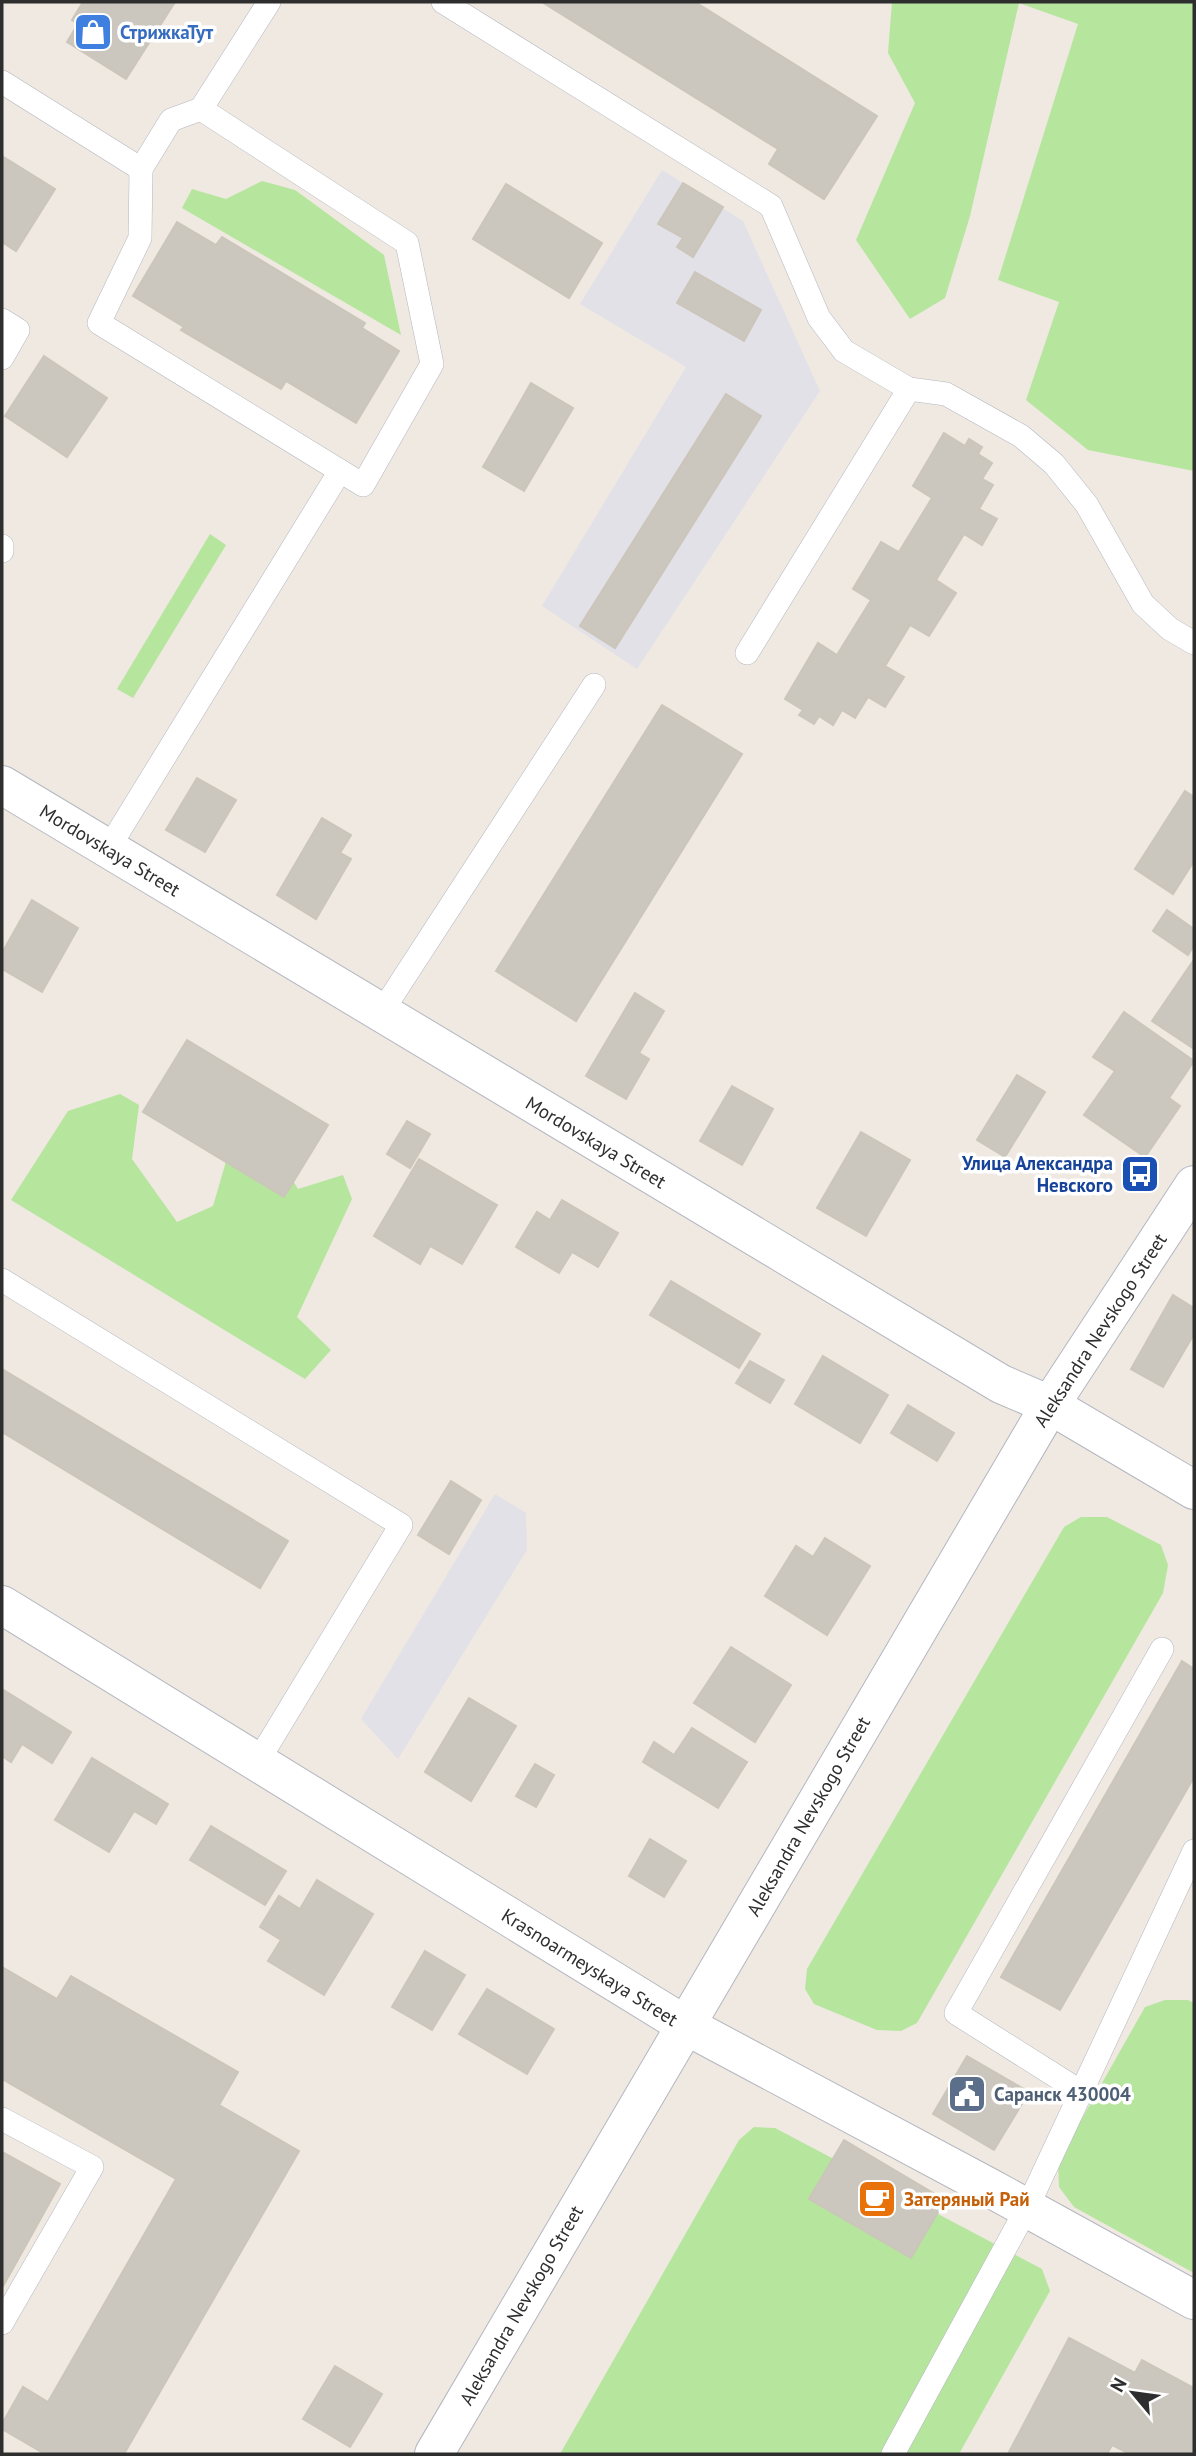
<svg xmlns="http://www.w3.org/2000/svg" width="1196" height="2456" viewBox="0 0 1196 2456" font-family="'PT Sans',sans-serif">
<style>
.industrial{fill:#e3e1e8}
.green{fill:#b6e59e}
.building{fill:#cbc7bf;stroke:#cbc5ba;stroke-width:2}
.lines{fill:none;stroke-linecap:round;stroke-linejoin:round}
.lane-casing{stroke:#b4b7c1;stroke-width:24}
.street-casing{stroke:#b4b7c1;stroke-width:40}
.secondary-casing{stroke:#b4b7c1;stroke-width:40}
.lane{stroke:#fff;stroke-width:23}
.street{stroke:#fff;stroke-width:38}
.secondary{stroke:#fff;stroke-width:38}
.labels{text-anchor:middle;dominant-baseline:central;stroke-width:7;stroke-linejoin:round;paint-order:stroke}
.shop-label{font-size:19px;font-weight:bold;fill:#366cbe;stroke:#fff;text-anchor:start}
.street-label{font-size:19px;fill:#2e2e2e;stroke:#fff}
.transit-label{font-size:19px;font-weight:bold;fill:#164399;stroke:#fff;text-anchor:end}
.service-label{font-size:19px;font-weight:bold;fill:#4e5e75;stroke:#fff;text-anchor:start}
.food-label{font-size:19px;font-weight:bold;fill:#c56008;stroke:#fff;text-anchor:start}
</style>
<rect width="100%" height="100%" fill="#efe9e1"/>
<g class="industrial">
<path d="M662 170 743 221 820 391 637 669 542 606 686 367 580 304Z"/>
<path d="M495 1494 526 1513 527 1550 398 1759 361 1719Z"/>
</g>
<g class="green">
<path d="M892 2H1194V471L1088 450 1026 400 1059 302 998 280 1078 24 1019 3 970 216 945 298 910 319 856 240 915 103 888 53Z"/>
<path d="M262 181 295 190 384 255 401 335 182 208 192 189 226 199Z"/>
<path d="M210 534 226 545 133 698 117 689Z"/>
<path d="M120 1094 139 1105 132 1159 177 1222 213 1206 227 1158 275 1152 298 1189 343 1175 352 1199 297 1317 331 1350 305 1379 11 1200 68 1111Z"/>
<path d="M1081 1517H1107L1161 1545 1168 1565 1163 1593 917 2023 901 2031 877 2030 814 2004 805 1989 807 1969 1064 1527Z"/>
<path d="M1165 2000H1188L1194 2003V2273L1074 2207 1059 2187 1058 2161 1145 2007Z"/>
<path d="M754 2127 775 2128 1042 2269 1050 2291 959 2454H560L739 2140Z"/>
</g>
<g class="building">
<path d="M83 2H175L126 79 67 42 78 24 72 20Z"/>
<path d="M542 2H695L877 116 824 199 769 164 778 149Z"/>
<path d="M2 156 55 189 16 251 2 242Z"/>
<path d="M683 183 723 207 693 257 677 247 683 238 658 224Z"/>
<path d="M506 184 602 243 569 298 473 239Z"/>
<path d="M177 222 216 245 222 237 365 323 362 328 399 351 356 423 286 381 281 389 181 330 184 327 133 296Z"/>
<path d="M695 272 761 310 744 341 677 303Z"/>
<path d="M44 356 107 398 67 457 5 416Z"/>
<path d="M531 383 573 408 524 491 483 467Z"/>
<path d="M726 394 761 416 615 648 580 626Z"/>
<path d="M944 433 965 446 969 439 982 447 978 454 992 463 982 479 993 485 979 509 997 519 982 545 964 534 936 580 956 593 929 636 910 625 885 666 904 677 885 707 868 697 855 718 842 710 833 725 819 716 814 724 799 715 803 710 785 699 818 643 837 655 871 600 853 589 881 542 899 552 932 498 913 486Z"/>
<path d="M662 705 742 754 576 1021 496 971Z"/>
<path d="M197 778 236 800 205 852 166 830Z"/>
<path d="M1185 791 1194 797V861L1173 894 1135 869Z"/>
<path d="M322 818 351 835 340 853 351 859 316 919 277 895Z"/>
<path d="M32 900 78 928 42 992 2 969V953Z"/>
<path d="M1167 910 1194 929V945L1188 955 1153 931Z"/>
<path d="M1193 961 1194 962V1049L1152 1021Z"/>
<path d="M635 993 664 1011 639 1053 649 1059 626 1099 586 1076Z"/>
<path d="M1124 1012 1194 1061 1169 1098 1180 1106 1145 1157 1084 1115 1115 1071 1093 1057Z"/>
<path d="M187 1040 328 1125 284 1197 143 1112Z"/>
<path d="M1017 1075 1045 1092 1005 1157 977 1140Z"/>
<path d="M732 1086 773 1109 742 1165 700 1141Z"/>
<path d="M407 1121 430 1134 410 1168 387 1154Z"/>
<path d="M861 1132 910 1160 866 1236 817 1208Z"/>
<path d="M419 1159 497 1205 462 1264 430 1246 420 1264 374 1236Z"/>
<path d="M562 1200 618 1233 598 1267 572 1252 559 1273 516 1247 537 1212 550 1220Z"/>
<path d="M671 1281 760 1334 739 1368 650 1315Z"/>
<path d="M1173 1295 1194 1308V1334L1163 1387 1131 1369Z"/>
<path d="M823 1356 888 1395 860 1443 795 1404Z"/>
<path d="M750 1361 784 1380 770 1403 736 1383Z"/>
<path d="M2 1369 288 1541 260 1588 2 1432Z"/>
<path d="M908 1405 954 1433 937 1461 891 1433Z"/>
<path d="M451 1481 481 1500 449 1554 418 1535Z"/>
<path d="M825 1538 870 1566 827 1635 765 1596 796 1546 813 1557Z"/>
<path d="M731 1647 791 1685 755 1742 694 1703Z"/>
<path d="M1182 1661 1194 1669V1777L1060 2010 1001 1977Z"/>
<path d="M2 1689 71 1732 52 1763 22 1744 11 1762 2 1756Z"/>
<path d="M469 1698 516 1726 471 1801 425 1772Z"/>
<path d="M692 1728 747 1762 718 1808 643 1762 654 1742 674 1755Z"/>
<path d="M92 1758 168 1804 156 1824 134 1811 109 1852 55 1820Z"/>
<path d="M535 1764 554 1775 536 1807 516 1796Z"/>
<path d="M211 1826 286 1871 265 1905 190 1860Z"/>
<path d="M650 1839 686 1861 664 1897 629 1876Z"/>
<path d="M317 1880 373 1914 324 1995 268 1961 281 1940 260 1927 279 1896 300 1909Z"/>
<path d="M425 1951 465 1975 432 2030 392 2007Z"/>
<path d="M2 1967 57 1999 71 1976 238 2072 219 2105 299 2151 124 2454H45L2 2429V2424L23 2387 48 2402 176 2179 2 2079Z"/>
<path d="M487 1989 554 2029 527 2074 459 2034Z"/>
<path d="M967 2056 1029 2092 994 2150 933 2114Z"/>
<path d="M844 2140 945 2200 911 2258 809 2199Z"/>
<path d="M2 2152 60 2184 2 2288Z"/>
<path d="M1069 2338 1135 2373 1142 2360 1194 2388V2454H1130L1112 2445 1107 2454H1008Z"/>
<path d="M335 2366 382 2394 350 2447 303 2419Z"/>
</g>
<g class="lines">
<defs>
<g id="lane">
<path d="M443 2 771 206 819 318 844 351 909 389 946 394 1021 436 1054 464 1087 505 1143 604 1170 629 1194 643"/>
<path d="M2 82 141 169 171 120 201 109 269 2"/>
<path d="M141 169 140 238 99 323 363 485 432 364 407 243 201 109"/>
<path d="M2 320 18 330 2 358"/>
<path d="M2 546V551"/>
<path d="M747 653 909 389"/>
<path d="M108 849 340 471"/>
<path d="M381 1013 594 685"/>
<path d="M2 1280 401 1525 258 1761"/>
<path d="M1081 2092 956 2013 1162 1649"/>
<path d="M2 2119 92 2167 2 2323"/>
<path d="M893 2454 1027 2208 1194 1851"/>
</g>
<g id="street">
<path d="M2 785 1001 1384 1050 1405 1194 1490"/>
<path d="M2 1605 685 2025 992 2189 1194 2300"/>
</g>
<path id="secondary" d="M434 2454 1050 1405 1194 1185"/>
</defs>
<use href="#lane" class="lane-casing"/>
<use href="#street" class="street-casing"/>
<use href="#secondary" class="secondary-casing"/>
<use href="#lane" class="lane"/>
<use href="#street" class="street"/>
<use href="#secondary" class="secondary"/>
</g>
<defs>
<symbol id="shop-square" viewBox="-11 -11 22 22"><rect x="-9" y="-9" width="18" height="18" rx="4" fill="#3f7fe0" stroke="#fff"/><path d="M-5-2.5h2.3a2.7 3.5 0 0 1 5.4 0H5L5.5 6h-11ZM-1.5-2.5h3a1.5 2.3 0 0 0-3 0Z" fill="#fff"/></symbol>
<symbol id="bus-square" viewBox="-11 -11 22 22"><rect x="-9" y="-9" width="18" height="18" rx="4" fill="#1a4fb4" stroke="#fff"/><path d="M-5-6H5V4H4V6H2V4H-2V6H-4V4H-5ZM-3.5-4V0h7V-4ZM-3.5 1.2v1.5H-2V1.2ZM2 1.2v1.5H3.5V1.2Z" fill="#fff"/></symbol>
<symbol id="civic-square" viewBox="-11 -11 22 22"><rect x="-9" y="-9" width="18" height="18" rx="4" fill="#5c6f8a" stroke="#fff"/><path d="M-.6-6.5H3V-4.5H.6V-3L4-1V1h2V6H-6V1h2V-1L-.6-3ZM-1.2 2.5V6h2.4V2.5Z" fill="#fff"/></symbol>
<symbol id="cafe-square" viewBox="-11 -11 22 22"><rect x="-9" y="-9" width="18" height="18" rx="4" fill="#e8710a" stroke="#fff"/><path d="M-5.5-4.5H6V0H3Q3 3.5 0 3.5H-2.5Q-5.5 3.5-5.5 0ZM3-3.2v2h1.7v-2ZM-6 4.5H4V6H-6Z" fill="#fff"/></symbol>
</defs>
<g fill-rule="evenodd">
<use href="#shop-square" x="71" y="10" width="44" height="44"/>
<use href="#bus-square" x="1118" y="1152" width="44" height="44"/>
<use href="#civic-square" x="945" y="2072" width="44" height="44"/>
<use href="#cafe-square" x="855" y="2177" width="44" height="44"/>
</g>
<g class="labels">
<g class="shop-label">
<text x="120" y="32">СтрижкаТут</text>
</g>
<g class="street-label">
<text transform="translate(110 850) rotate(31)">Mordovskaya Street</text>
<text transform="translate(596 1142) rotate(31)">Mordovskaya Street</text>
<text transform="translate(1100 1330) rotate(-57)">Aleksandra Nevskogo Street</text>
<text transform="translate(808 1816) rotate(-60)">Aleksandra Nevskogo Street</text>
<text transform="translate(590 1967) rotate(32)">Krasnoarmeyskaya Street</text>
<text transform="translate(521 2305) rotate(-60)">Aleksandra Nevskogo Street</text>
</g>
<g class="transit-label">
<text x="1113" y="1163">Улица Александра<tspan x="1113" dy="22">Невского</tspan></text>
</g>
<g class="service-label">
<text x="994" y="2094">Саранск 430004</text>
</g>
<g class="food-label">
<text x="904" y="2199">Затеряный Рай</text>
</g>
</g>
<rect width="1196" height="2456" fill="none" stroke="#2e2e2e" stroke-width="7"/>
<g transform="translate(1133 2393) rotate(299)" stroke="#ffffff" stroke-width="5" paint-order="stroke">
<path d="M0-5L12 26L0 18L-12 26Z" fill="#2e2e2e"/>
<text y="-10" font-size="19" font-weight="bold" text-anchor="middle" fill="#2e2e2e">N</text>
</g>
</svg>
